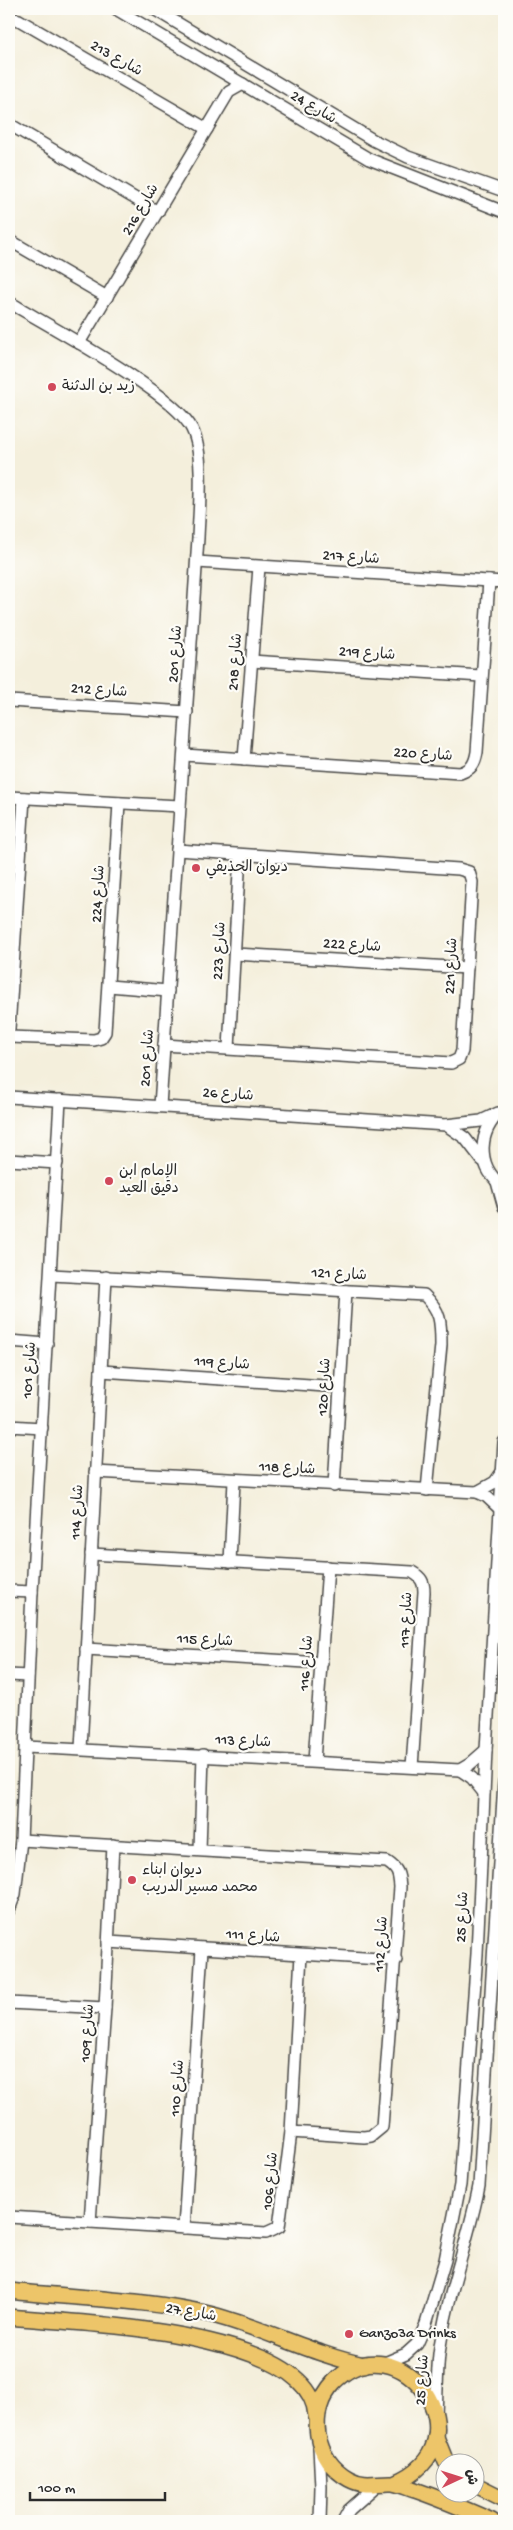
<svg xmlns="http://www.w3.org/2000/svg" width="513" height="2530" viewBox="0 0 513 2530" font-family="'Gochi Hand','Playpen Sans Arabic',sans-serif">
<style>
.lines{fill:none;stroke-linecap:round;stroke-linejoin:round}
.minor-casing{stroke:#494846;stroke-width:14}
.major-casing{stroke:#494846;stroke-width:18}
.minor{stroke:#fff;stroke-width:11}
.major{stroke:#edc569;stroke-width:15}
.poi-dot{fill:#d1495b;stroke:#fdfcf7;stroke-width:2}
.labels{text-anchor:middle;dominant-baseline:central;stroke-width:4.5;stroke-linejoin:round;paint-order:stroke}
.street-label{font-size:15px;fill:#2b2b2b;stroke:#fdfcf7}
.poi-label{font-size:15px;fill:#2b2b2b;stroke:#fdfcf7;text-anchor:start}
</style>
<rect width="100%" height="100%" fill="#fdfcf7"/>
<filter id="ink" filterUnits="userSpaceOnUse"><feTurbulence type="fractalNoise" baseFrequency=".02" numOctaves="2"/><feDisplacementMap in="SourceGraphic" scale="10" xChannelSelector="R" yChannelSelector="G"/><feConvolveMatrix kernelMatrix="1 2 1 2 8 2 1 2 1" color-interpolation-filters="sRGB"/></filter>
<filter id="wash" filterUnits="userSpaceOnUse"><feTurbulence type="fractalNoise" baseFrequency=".0096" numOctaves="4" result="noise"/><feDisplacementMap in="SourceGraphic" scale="20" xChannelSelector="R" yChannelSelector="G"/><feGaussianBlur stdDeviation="1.12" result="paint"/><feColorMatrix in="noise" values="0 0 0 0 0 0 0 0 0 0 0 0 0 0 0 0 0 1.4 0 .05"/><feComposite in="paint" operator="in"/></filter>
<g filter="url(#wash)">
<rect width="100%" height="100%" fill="#f4efdc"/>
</g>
<g filter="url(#ink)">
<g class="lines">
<defs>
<g id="minor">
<path d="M116 9 369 159 504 212"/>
<path d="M154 9 373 140 408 157 504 191"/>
<path d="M9 22 13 19 19 20 207 129"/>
<path d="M9 124 158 212"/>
<path d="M9 240 107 297"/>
<path d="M9 302C47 325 175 393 192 429 205 455 199 509 198 538L160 1106"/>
<path d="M79 343 229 92 243 84"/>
<path d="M197 562 504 582"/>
<path d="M251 661 481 676"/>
<path d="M9 701 187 712"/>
<path d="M184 755 460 773C472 769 475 764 477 752L489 581"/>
<path d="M244 759 259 567"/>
<path d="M9 797 180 806"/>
<path d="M235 954 467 968"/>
<path d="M109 986 168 991"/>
<path d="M9 1029 24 798"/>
<path d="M9 1037 94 1040 101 1038 105 1032 119 803"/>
<path d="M164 1045 451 1063 459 1059 462 1051 472 882 469 872 459 869 177 850"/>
<path d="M229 1048 240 855"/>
<path d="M9 1097 446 1125 481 1121 498 1113"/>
<path d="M497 1115C477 1137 478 1169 504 1187"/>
<path d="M446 1125 465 1138 482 1160"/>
<path d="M9 1160 57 1163"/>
<path d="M497 1182 504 1207"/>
<path d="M51 1275 424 1295C441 1311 441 1322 441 1345L427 1490"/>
<path d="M9 1341 47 1344"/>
<path d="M101 1371 340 1387"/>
<path d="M9 1426 42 1428"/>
<path d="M95 1472 477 1492 486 1496 500 1509"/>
<path d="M334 1486 346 1291"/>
<path d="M477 1492 495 1482 502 1472"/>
<path d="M91 1554 412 1572C421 1577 424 1582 424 1592L412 1767"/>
<path d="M230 1562 234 1481"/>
<path d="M9 1591 32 1592"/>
<path d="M86 1649 322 1663"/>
<path d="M9 1675 28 1676"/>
<path d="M26 1747 460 1770 470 1764 486 1750"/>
<path d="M81 1749 106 1277"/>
<path d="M314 1761 328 1567"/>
<path d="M460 1770 472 1778 484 1793"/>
<path d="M21 1840 387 1862C398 1869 399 1874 400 1887L382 2127 371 2136 364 2137 291 2132"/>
<path d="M200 1850 203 1755"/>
<path d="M9 1910 15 1894 21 1840 32 1592 60 1100"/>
<path d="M108 1942 396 1960"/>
<path d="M9 2003 105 2008"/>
<path d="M9 2217 266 2233 279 2227 291 2132 301 1955"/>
<path d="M90 2222 105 2008 113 1845"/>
<path d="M184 2228 202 1949"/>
<path d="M380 2365 406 2354 417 2344 426 2324 445 2260 460 2185 477 1954 486 1750 504 1442"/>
<path d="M436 2415C437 2395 437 2374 439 2354 446 2297 468 2243 479 2186L504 1782"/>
<path d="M319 2447 321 2487 320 2521"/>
<path d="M343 2521 349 2510 376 2486"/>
</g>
<g id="major">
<path d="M9 2291C73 2298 147 2299 209 2314 262 2327 311 2354 364 2365"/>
<path d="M9 2317C72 2323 312 2329 316 2416"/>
<path d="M436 2437 446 2462"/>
<path d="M394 2483C492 2442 399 2316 334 2382 306 2412 314 2460 349 2479 366 2488 376 2482 393 2483 400 2484 408 2488 415 2490 441 2499 467 2510 492 2521"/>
<path d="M476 2485 504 2499"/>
</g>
</defs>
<use href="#minor" class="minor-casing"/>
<use href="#major" class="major-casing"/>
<use href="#minor" class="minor"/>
<use href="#major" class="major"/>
</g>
</g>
<g class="poi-dot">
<circle cx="52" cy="387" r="5"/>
<circle cx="196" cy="868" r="5"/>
<circle cx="109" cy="1181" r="5"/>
<circle cx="132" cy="1880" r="5"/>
<circle cx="349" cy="2334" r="5"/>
</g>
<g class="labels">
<g class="street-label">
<text transform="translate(116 59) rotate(30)">شارع 213</text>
<text transform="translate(313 108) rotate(31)">شارع 24</text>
<text transform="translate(141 210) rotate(-59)">شارع 216</text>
<text transform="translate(351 558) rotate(4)">شارع 217</text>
<text transform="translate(176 654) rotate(-86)">شارع 201</text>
<text transform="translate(367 654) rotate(4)">شارع 219</text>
<text transform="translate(236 662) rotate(-86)">شارع 218</text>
<text transform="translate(99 691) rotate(4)">شارع 212</text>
<text transform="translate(423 755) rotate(4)">شارع 220</text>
<text transform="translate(99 894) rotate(-87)">شارع 224</text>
<text transform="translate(352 946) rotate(4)">شارع 222</text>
<text transform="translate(220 951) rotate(-87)">شارع 223</text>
<text transform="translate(452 966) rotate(-87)">شارع 221</text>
<text transform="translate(148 1058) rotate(-86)">شارع 201</text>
<text transform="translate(228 1095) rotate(4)">شارع 26</text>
<text transform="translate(339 1275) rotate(3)">شارع 121</text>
<text transform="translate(222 1364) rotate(4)">شارع 119</text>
<text transform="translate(30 1370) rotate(-86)">شارع 101</text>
<text transform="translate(325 1387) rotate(-87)">شارع 120</text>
<text transform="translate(287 1469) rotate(3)">شارع 118</text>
<text transform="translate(78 1512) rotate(-87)">شارع 114</text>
<text transform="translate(407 1620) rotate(-87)">شارع 117</text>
<text transform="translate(205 1641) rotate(3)">شارع 115</text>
<text transform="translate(307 1663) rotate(-86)">شارع 116</text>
<text transform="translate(243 1742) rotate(3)">شارع 113</text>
<text transform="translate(463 1917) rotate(-87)">شارع 25</text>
<text transform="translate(253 1937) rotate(4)">شارع 111</text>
<text transform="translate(382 1944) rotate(-86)">شارع 112</text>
<text transform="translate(88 2033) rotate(-86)">شارع 109</text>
<text transform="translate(178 2088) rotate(-86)">شارع 110</text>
<text transform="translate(271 2181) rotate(-84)">شارع 106</text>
<text transform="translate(191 2313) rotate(10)">شارع 27</text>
<text transform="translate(423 2380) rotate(-86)">شارع 25</text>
</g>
<g class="poi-label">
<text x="62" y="387">زيد بن الدثنة</text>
<text x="206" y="868">ديوان الحذيفي</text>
<text x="119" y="1172">الإمام ابن<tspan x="119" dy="17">دقيق العيد</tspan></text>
<text x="142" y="1871">ديوان ابناء<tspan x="142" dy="17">محمد مسير الدريب</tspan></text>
<text x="359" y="2334">Ganzo3a Drinks</text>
</g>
</g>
<rect width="513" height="2530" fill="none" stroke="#fdfcf7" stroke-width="30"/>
<g transform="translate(460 2478) rotate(86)"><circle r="24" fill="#fdfcf7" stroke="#a9a8a5"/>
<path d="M0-4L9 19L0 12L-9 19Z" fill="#d1495b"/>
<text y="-8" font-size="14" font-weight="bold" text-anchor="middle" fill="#2b2b2b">ش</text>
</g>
<path d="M30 2492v8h135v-8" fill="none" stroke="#2b2b2b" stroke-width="2.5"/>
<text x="38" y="2492" font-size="15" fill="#2b2b2b" stroke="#fdfcf7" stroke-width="4" paint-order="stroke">100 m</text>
</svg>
